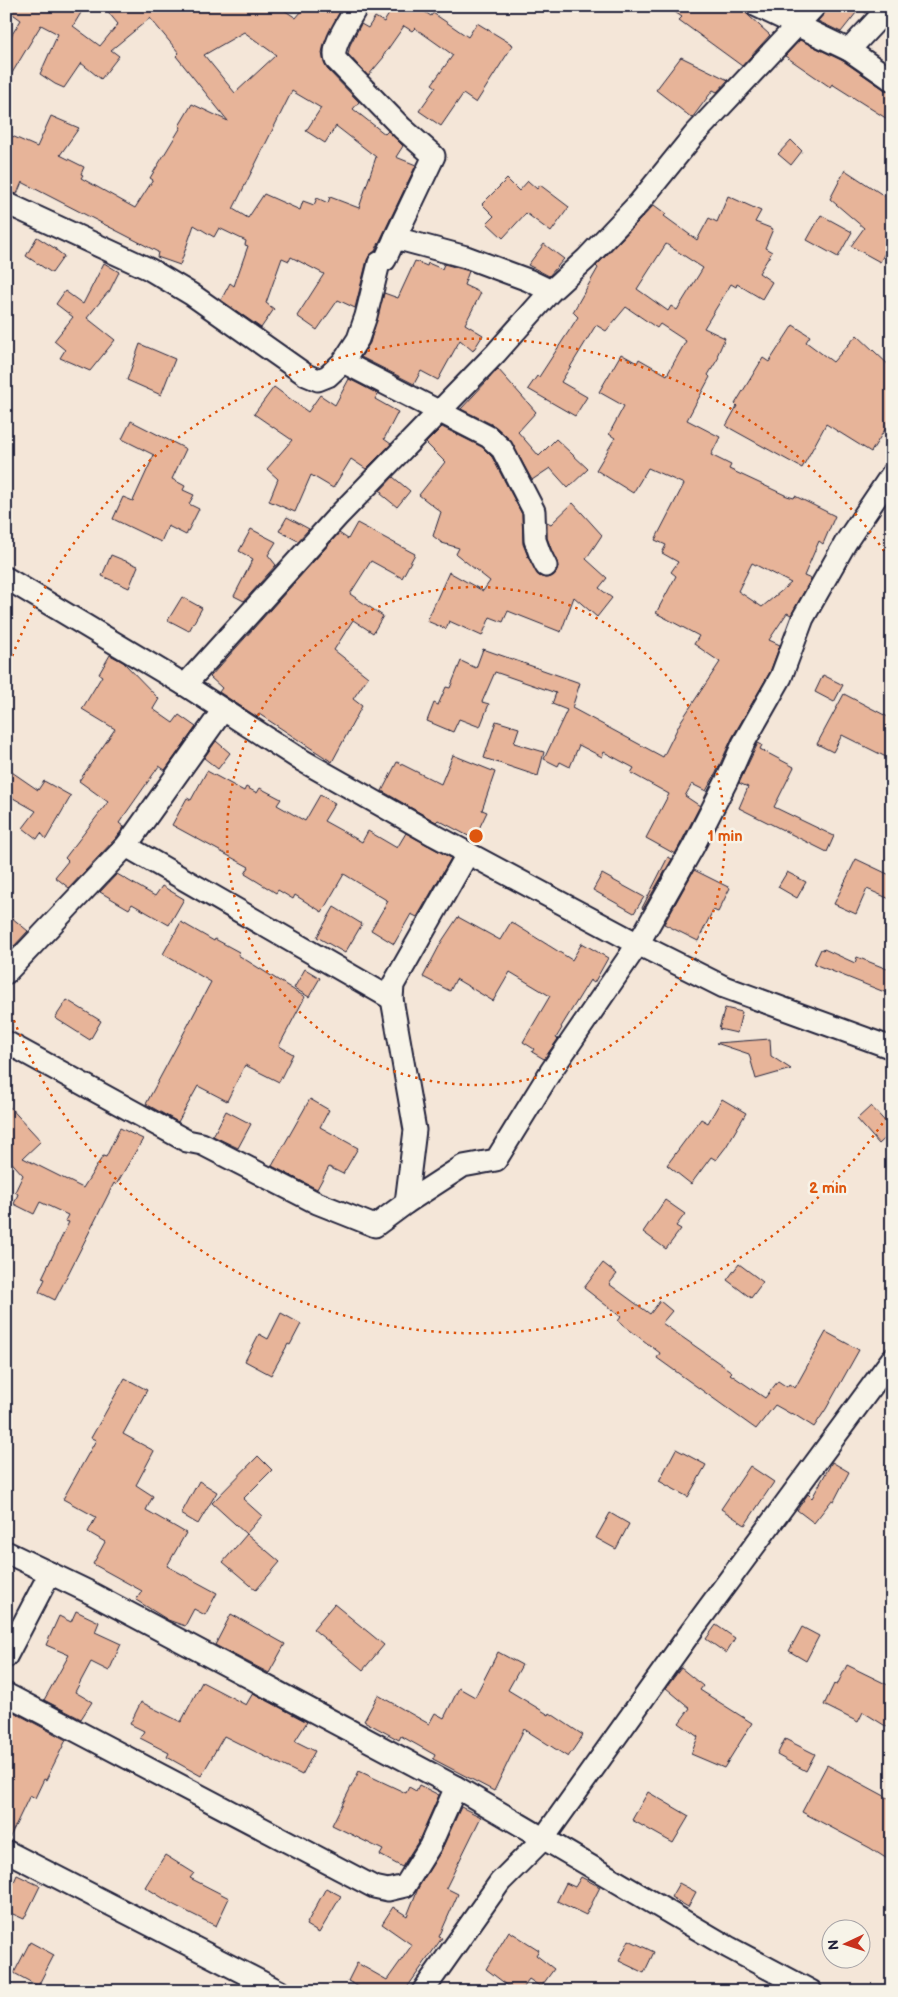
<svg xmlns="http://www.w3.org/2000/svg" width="898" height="1997" viewBox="0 0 898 1997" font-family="'Balsamiq Sans',sans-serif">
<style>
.building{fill:#e7b499;stroke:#22223b;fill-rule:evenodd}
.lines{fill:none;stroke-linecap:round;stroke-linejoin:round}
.minor-casing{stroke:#22223b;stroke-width:25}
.minor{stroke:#f7f3e8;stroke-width:21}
.ring{fill:none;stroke:#de560e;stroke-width:2.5;stroke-dasharray:2.5 5}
.centre{fill:#de560e;stroke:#f7f3e8;stroke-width:2.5}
.ring-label{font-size:15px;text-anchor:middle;font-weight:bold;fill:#de560e;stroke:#f7f3e8;stroke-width:5;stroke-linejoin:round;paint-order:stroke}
</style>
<rect width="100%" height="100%" fill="#f4e6d8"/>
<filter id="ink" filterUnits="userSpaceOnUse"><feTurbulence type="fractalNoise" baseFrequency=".02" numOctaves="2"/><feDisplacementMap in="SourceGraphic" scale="10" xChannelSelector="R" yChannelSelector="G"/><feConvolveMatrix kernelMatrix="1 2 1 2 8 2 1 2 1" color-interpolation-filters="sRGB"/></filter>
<g filter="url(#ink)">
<g class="building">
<path d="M6 6H85L73 26 100 46 118 24 103 6H278L296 18 306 6H338L341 9 324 44 322 53 324 63 327 69 359 102 353 109 385 134 388 131 403 146 396 157 416 165 375 251 370 255 367 260 355 308 338 300 317 330 297 316 324 274 291 257 289 261 282 258 266 303 274 309 261 328 221 300 230 283 234 286 248 246 245 245 246 241 219 228 214 237 194 225 180 265 157 257 158 252 22 182 17 194 6 191V148L12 136 37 147 51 116 79 128 60 155 84 167 81 174 83 175 81 178 135 208 153 180 150 178 181 127 179 126 192 104 228 121 176 56 179 53 150 18 111 50 119 56 101 79 81 63 64 88 55 84 40 74 58 34 41 25 6 83V44L21 20 6 9ZM244 32 276 55 235 93 204 55ZM292 91 321 108 306 131 325 143 336 126 376 157 359 208 330 197 328 203 317 198 314 205 303 201 300 210 264 194 248 218 233 209Z"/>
<path d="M394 6H416L431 16 433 13 468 37 477 23 513 45 476 103 463 94 441 126 419 111 436 87 432 84 453 55 415 28 412 31 404 26 383 56 384 57 368 76 348 54 350 45 361 24 368 28 375 17 384 22Z"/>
<path d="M666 6H738L770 35 742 66 679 20 682 17Z"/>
<path d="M827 6H873L866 13 860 8 841 32 818 21 824 14Z"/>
<path d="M800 40 843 61 885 90 892 93V122L832 84 830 87 785 56Z"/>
<path d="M681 57 728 80 717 92 713 90 692 118 656 90Z"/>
<path d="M791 140 802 151 791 165 778 154Z"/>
<path d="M845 170 892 201V240L880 262 851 246 864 228 830 199Z"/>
<path d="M507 179 519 191 528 181 537 189 540 185 569 207 551 232 526 213 503 238 487 223 494 216 482 204Z"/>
<path d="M728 196 761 211 755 222 773 229 765 248 772 252 759 273 772 282 762 299 737 284 736 287 731 284 704 328 725 338 717 356 719 357 708 375 710 377 687 420 720 437 711 455 731 465 729 469 787 496 794 498 795 496 835 516 823 544 819 541 804 576 811 579 791 615 787 613 769 640 780 645 770 672 732 738 716 773 706 791 692 784 685 796 700 806 675 854 646 838 669 794 631 773 634 768 604 752 602 757 579 745 570 767 560 762 558 766 544 759 567 710 552 704 556 693 495 672 482 702 489 704 480 727 459 719 453 732 427 721 434 703 438 705 446 687 450 688 461 661 476 668 483 649 580 683 572 708 663 757 681 721 720 662 694 644 699 636 656 613 676 576 671 572 678 562 662 553 666 545 655 540 684 484 648 468 633 493 596 470 615 438 609 434 624 406 599 392 621 354 637 363 639 359 667 375 686 341 660 324 657 328 626 307 606 331 596 325 561 382 587 397 575 416 528 389 537 376 539 377 578 317 573 312 598 268 596 266 654 205 666 214 664 216 697 240 709 218 717 222ZM666 244 703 268 677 310 671 306 668 311 637 289ZM752 563 791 583 762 607 738 591Z"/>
<path d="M821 215 852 232 838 257 807 240Z"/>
<path d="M37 237 56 249V250L64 256 52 273 26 256Z"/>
<path d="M544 244 564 259 549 276 528 265Z"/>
<path d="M415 261 427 266 428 263 442 269 444 264 469 271 464 285 481 293 465 324 483 335 473 351 460 340 438 380 421 371 414 384 361 357 370 343 384 293 398 298Z"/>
<path d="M104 263 119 272 109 292H108L87 318 115 340 90 371 60 358 65 350 54 341 73 317 56 304 65 291 83 304Z"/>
<path d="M793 325 810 336 806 342 833 362 857 335 892 368V418L871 452 826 424 802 468 726 426 737 406 735 404 763 358 769 362Z"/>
<path d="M140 344 175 359 161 395 127 380Z"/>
<path d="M498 369 536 412 518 432 539 456 556 439 588 469 568 488 550 468 532 480 510 440 495 426 461 409Z"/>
<path d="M349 379 378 394 375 399 398 412 384 439 391 444 366 469 351 459 333 488 311 475 295 512 269 501 278 479 267 469 292 440 254 414 274 387 308 412 320 395 335 405Z"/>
<path d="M131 421 186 449 172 479 185 486 183 490 194 495 189 504 199 509 186 535 168 526 161 542 113 519 123 497 133 501 154 455 122 439Z"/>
<path d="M442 427 482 447 492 457 522 514 523 544 529 559 539 576 545 578 551 577 556 573 558 567 547 538V522L551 524 573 503 602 535 586 559 607 578 599 588 612 598 597 617 574 597 561 632 508 611 503 622 490 617 482 636 449 621 446 629 427 621 449 572 483 591 490 581 456 554 459 548 442 543 433 536 441 512 419 495 445 462 426 443Z"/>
<path d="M393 477 410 491 397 507 381 494 382 492 380 491Z"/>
<path d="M287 517 309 529 298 541 279 531Z"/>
<path d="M357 523 415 554 402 578 371 561 350 594 383 616 373 633 353 620 334 650 368 677 353 699 362 706 332 762 259 714 257 717 219 692 222 688 210 677 339 533 348 539Z"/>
<path d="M251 529 276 542 268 555 276 565 244 601 234 596 253 559 239 551Z"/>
<path d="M111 555 138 566 129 588 102 576Z"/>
<path d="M182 597 202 608 189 631 168 620Z"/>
<path d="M110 655 123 662 159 699 153 709 173 723 179 715 196 727 165 770 159 766 119 823 124 827 116 838 69 888 55 877 68 861 65 858 108 802 79 781 115 729 82 709 102 676 99 674Z"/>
<path d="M823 675 843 685 834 702 815 692Z"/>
<path d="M844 694 892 719V760L842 735 833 752 817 744Z"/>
<path d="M496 721 519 728 514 743 544 752 538 776 484 758Z"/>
<path d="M216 741 230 753 218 769 204 758Z"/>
<path d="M758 743 762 745 760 749 794 767 774 807 834 836 827 852 739 808 748 787 739 783Z"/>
<path d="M453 755 495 772 482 810 487 812 474 839 438 820 436 822 382 791 397 762 441 784Z"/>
<path d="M6 768 38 790 44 781 71 796 46 839 41 833 37 839 23 828 36 811 6 794Z"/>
<path d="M207 771 244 791 246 787 257 793 260 788 281 799 277 805 305 821 320 795 335 803 324 821 362 842 368 831 397 848 406 833 451 858 417 917 411 914 394 944 371 930 388 901 344 874 322 912 295 895 293 899 278 890 276 893 245 874 249 867 172 825 187 798 191 800Z"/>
<path d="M668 857 672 859 643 909 642 908Z"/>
<path d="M856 859 892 876V900L867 889 856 914 834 904Z"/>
<path d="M694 870 730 888 718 912 713 910 698 941 664 924Z"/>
<path d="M787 872 806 882 797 898 778 887Z"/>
<path d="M117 874 155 896 162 886 184 899 169 925 132 904 129 909 100 892Z"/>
<path d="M602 874 644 897 634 913 593 890Z"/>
<path d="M334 907 362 924 345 953 317 937Z"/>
<path d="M6 913 28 931 14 946 6 940Z"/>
<path d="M458 917 500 940 511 922 572 960 582 943 608 958 594 983 590 980 561 1027 562 1028 556 1038 558 1039 544 1059 532 1052 534 1049 523 1042 550 996 510 972 493 1001 456 979 450 991 423 977 442 941Z"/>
<path d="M181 922 214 941 215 939 239 952 238 955 305 997 279 1046 293 1054 279 1082 245 1065 227 1101 198 1086 178 1122 146 1104 211 982 163 954Z"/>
<path d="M821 949 823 950 824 949 855 963 857 957 892 971V995L814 964Z"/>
<path d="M305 969 320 978 309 997 294 988Z"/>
<path d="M67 1000 101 1021 90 1040 55 1018Z"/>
<path d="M725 1008 742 1012 737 1033 719 1029Z"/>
<path d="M770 1039 771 1056 791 1069 756 1079 749 1054 716 1043Z"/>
<path d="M310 1099 329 1110 320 1127 358 1148 343 1174 329 1167 317 1189 272 1166Z"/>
<path d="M722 1099 746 1113 726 1147 716 1160 711 1157 691 1184 667 1165 701 1119 708 1123Z"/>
<path d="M6 1103 41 1141 23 1158 83 1188 103 1156 106 1157 120 1128 143 1139 116 1185 114 1183 55 1300 39 1292 45 1279 42 1278 69 1222 65 1221 68 1215 40 1202 34 1214 14 1204 18 1194 15 1192 23 1175 6 1156Z"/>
<path d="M871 1106 892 1129V1132L879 1144 857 1119Z"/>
<path d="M226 1111 251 1124 238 1148 213 1136Z"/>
<path d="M665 1200 685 1214 676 1226 681 1229 666 1249 643 1232Z"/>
<path d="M603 1263 617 1274 609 1284 650 1314 660 1301 672 1311 662 1323 732 1372 730 1374 765 1398 778 1381 787 1387 789 1384 795 1388 826 1332 859 1350 826 1409 814 1427 792 1413 791 1414 775 1405 756 1429 657 1358 660 1353 618 1321 621 1317 584 1288Z"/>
<path d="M739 1264 763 1282 751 1298 727 1280Z"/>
<path d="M281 1313 301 1324 290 1345 288 1344 271 1375 245 1361 259 1334 268 1339Z"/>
<path d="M125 1378 147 1390 123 1434 154 1451 136 1485 153 1496 146 1510 186 1533 167 1566 217 1593 205 1615 194 1609 185 1626 168 1620 136 1600 142 1591 93 1564 105 1542 88 1532 96 1517 63 1499 96 1440 91 1438Z"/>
<path d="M676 1449 706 1465 688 1497 659 1481Z"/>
<path d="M258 1456 272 1470 243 1499 262 1516 246 1534 212 1503Z"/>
<path d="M832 1462 849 1472 834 1501 832 1500 814 1523 797 1510 808 1494 812 1498Z"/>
<path d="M750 1466 774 1482 745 1525 721 1509Z"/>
<path d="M199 1481 217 1492 198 1524 181 1514Z"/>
<path d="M610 1513 629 1524 616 1549 596 1538Z"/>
<path d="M247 1534 280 1562 256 1590 223 1562Z"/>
<path d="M334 1604 384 1645 363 1670 313 1629Z"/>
<path d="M76 1611 99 1622 95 1632 121 1644 109 1671 91 1662 75 1692 92 1702 81 1719 44 1700 69 1655 46 1645 59 1616 71 1622Z"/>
<path d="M231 1614 285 1644 269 1673 215 1645Z"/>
<path d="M716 1625 735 1638 726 1653 706 1639Z"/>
<path d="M802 1627 819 1636 806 1661 789 1651Z"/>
<path d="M498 1652 522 1665 508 1690 549 1715 550 1713 583 1735 568 1757 524 1729 494 1791 433 1759 435 1755 401 1736 399 1740 364 1721 378 1695 429 1724 435 1713 444 1718 459 1688 475 1697Z"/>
<path d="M847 1665 892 1687V1730L863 1712 858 1722 824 1705 834 1684 837 1685Z"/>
<path d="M681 1668 703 1686 700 1690 752 1723 724 1768 691 1754 698 1737 679 1723 690 1708 666 1688Z"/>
<path d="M202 1682 246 1705 253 1693 307 1722 295 1741 315 1751 302 1775 224 1736 201 1776 167 1757 169 1753 140 1738 144 1731 130 1724 141 1702 181 1722Z"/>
<path d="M6 1708 66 1740 46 1780 44 1779 35 1798 30 1795 9 1839H6Z"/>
<path d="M785 1739 815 1754 806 1771 777 1755Z"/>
<path d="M827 1765 892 1800V1862L870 1848 802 1812Z"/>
<path d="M359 1771 406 1793 409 1787 416 1791 419 1785 439 1795 419 1840 402 1867 380 1855 383 1850 332 1825Z"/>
<path d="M648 1792 689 1816 673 1843 632 1820Z"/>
<path d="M461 1807 481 1817 446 1888 458 1894 439 1937 442 1938 406 1989 408 1991H366L348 1981 357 1963 387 1980 412 1945 382 1924 393 1907 407 1916 419 1886 441 1851Z"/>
<path d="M165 1855 194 1873 190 1878 229 1898 216 1926 174 1905 145 1887Z"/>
<path d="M17 1875 40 1886 24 1919 6 1911V1900Z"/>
<path d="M581 1877 600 1887 586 1915 557 1901 566 1883 575 1887Z"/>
<path d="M679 1883 696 1892 688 1907 671 1897Z"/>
<path d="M326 1888 341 1896 319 1933 306 1925Z"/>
<path d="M509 1931 539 1950 536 1955 554 1969 541 1987 529 1979 520 1991H515L486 1969Z"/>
<path d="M629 1940 654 1952 644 1973 619 1961Z"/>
<path d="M30 1942 54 1955 38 1986 14 1973Z"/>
</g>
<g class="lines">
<defs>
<g id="minor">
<path d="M357 6C350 20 330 46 336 60L402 128 434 156 395 238"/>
<path d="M757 6 849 50 892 80"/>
<path d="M849 50 890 6"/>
<path d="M6 203 149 269 191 294 306 375 318 380 328 376 343 362 489 437 502 449 534 511 535 540 540 554 546 566"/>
<path d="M343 362 358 339 366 316 379 263 385 260 395 238 466 257 528 280 551 291"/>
<path d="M6 578 185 685 298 758 434 835 638 944 724 987 892 1048"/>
<path d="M185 685 337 517 496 353 551 291 586 259 639 203 694 135 815 6"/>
<path d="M126 846 392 999"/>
<path d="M468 853 393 985 392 999 415 1130 406 1203 463 1166 496 1160 551 1071 638 944 693 847 727 780 743 744 781 677 803 618 846 542 892 474"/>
<path d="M6 973 126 846 223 710"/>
<path d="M6 1042 187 1141 202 1144 317 1203 375 1226 406 1203"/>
<path d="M6 1552 87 1591 456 1787 728 1947 811 1991"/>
<path d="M6 1657 50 1573"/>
<path d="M6 1694 374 1887 388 1890 405 1886 430 1846 456 1787"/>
<path d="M6 1851 279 1991"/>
<path d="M423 1991 500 1882 543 1839 690 1633 892 1359"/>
</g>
</defs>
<use href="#minor" class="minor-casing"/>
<use href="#minor" class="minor"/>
</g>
</g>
<g class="ring">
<circle cx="476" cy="836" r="249"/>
<path d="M891 1111A498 498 0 0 1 7 1002M7 670A498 498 0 0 1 891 561"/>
</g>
<circle cx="476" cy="836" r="8" class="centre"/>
<g class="ring-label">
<text x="725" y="841">1 min</text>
<text x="828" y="1193">2 min</text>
</g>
<rect width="898" height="1997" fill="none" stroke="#f7f3e8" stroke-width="25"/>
<rect x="12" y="12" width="873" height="1972" fill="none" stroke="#22223b" stroke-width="2" filter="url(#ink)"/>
<g transform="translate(846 1944) rotate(266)"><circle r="24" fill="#f7f3e8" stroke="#a29fa3"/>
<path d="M0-4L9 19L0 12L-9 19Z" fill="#c8321e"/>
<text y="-8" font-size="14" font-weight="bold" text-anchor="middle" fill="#22223b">N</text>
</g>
</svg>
